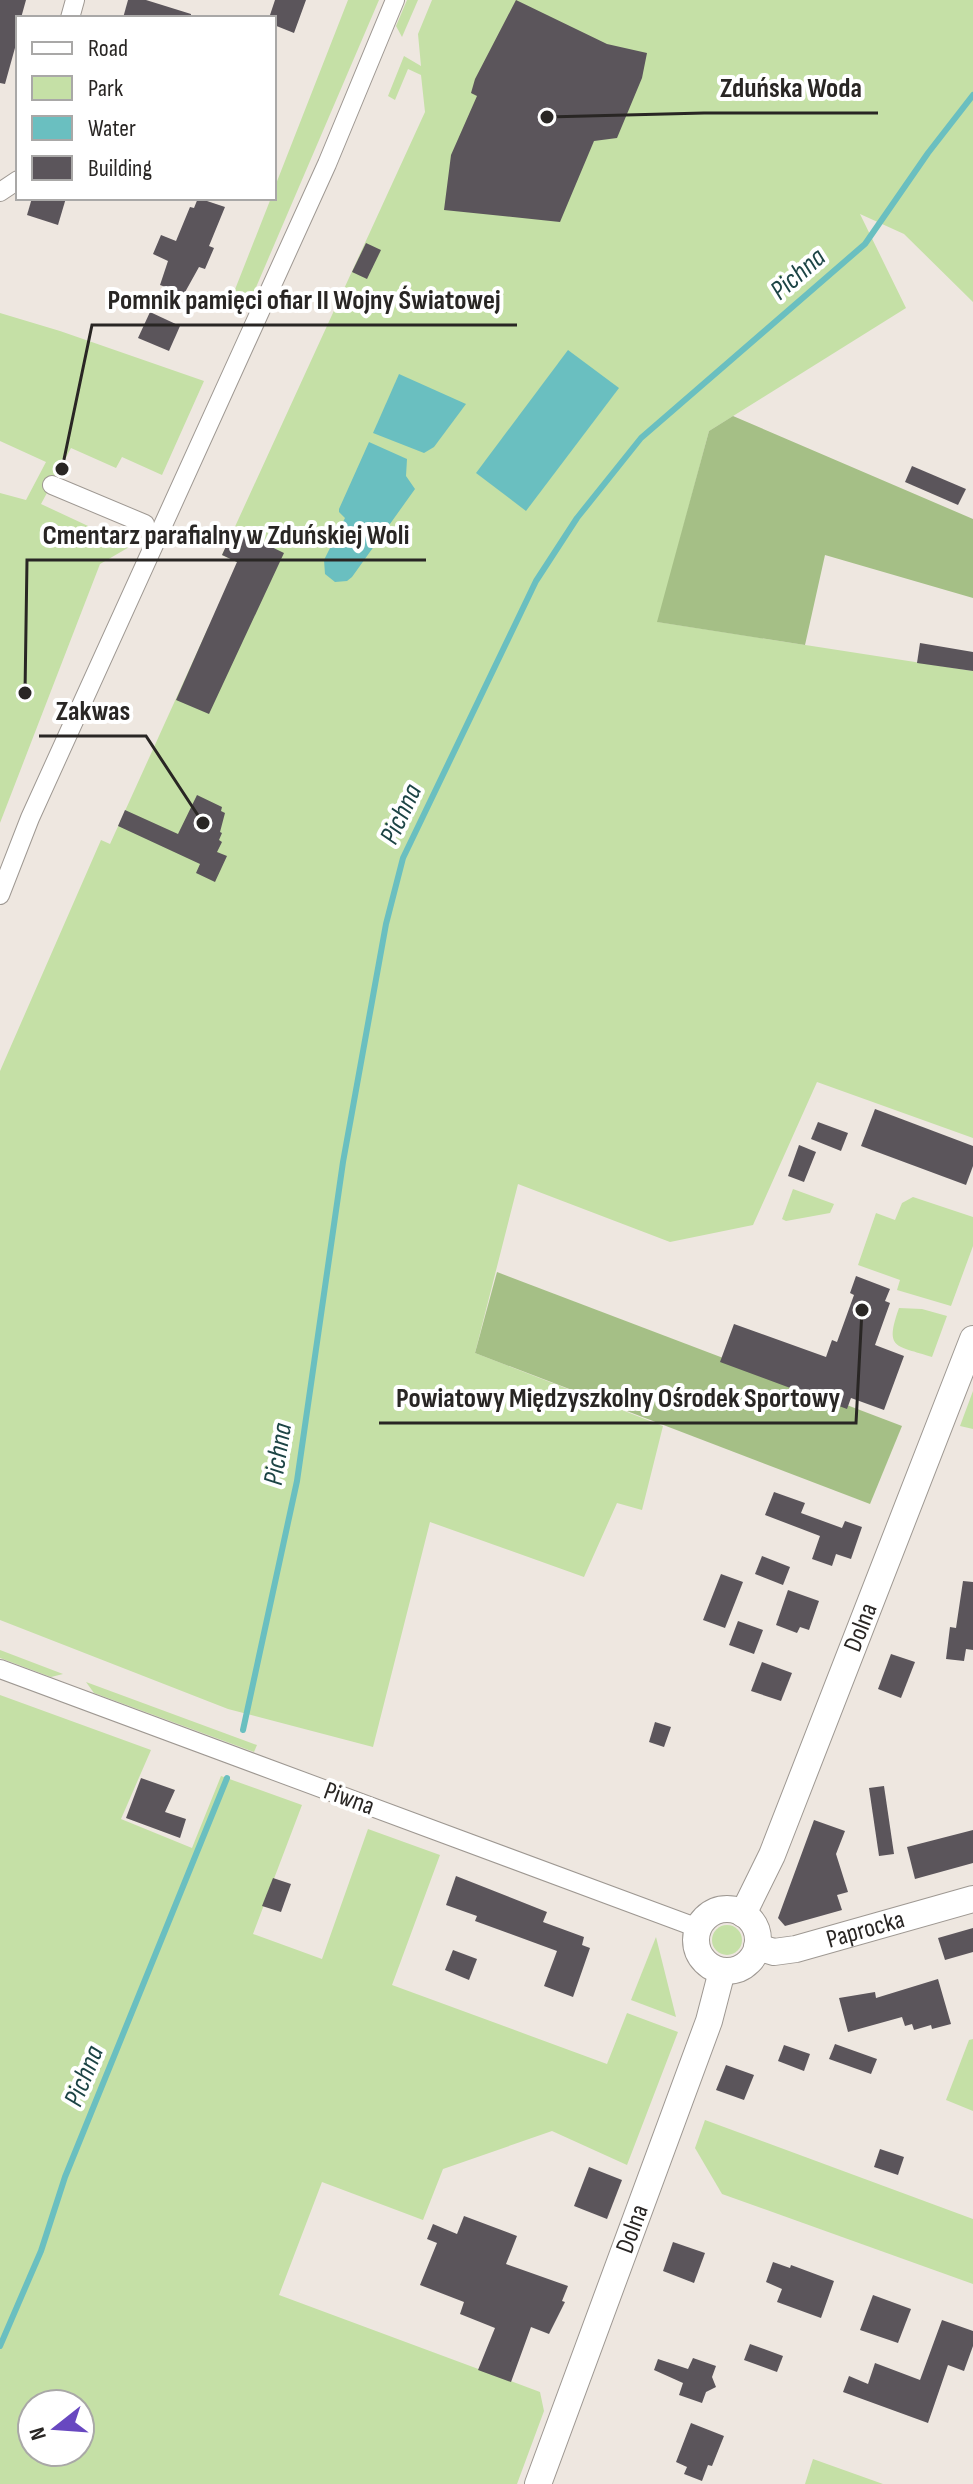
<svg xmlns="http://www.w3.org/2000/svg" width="973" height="2484" viewBox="0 0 973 2484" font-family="'Sofia Sans Condensed',sans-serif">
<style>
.green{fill:#c5e0a6;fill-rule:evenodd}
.forest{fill:#a5bf86}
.water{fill:#6abfc0}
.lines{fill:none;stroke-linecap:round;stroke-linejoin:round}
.stream{stroke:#6abfc0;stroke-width:6}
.building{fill:#5b555b}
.street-casing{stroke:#9e9892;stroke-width:20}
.secondary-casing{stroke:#9e9892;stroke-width:28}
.street{stroke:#fff;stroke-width:18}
.secondary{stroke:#fff;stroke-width:26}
.labels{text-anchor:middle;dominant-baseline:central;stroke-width:8;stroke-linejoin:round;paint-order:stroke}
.street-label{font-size:26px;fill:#292624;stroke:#fff}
.water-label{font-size:28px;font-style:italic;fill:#1c4445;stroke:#fff}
.leader{fill:none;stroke:#292624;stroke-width:3}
.callout-dot{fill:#292624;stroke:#fff;stroke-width:3}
.callout-label{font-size:28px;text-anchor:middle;font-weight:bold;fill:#292624;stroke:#fff;stroke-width:8;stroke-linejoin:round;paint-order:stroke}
</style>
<rect width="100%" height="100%" fill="#eee7e0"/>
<g class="green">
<path d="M348 0H379L251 299 245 305H238L234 292 271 198H274V189Z"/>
<path d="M407 0H418L402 37 396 26Z"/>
<path d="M432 0H973V302L904 234 860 214 906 308 709 431 658 622 973 671V1138L817 1082 753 1225 670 1242 518 1184 475 1353 663 1426 642 1510 617 1503 584 1577 430 1522 373 1747 228 1709 0 1620V1071L101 840 110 844 208 628 232 640 262 574 222 555 425 112 421 75 408 69 395 100 388 96 404 56 421 66 418 34Z"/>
<path d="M0 313 60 331 204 381 162 475 122 457 116 468 71 448 41 504 131 546 100 564 0 823V493L26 500 46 462 0 441Z"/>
<path d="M793 1189 834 1204 830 1213 786 1221 782 1219Z"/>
<path d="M913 1197 973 1217V1246L951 1306 897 1290 900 1280 858 1265 876 1213 895 1220 902 1203Z"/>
<path d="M899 1308 922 1309 947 1316 932 1357C896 1345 884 1350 899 1308Z"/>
<path d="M973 1391V1429L960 1426Z"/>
<path d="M0 1650 63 1674 51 1677 0 1658Z"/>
<path d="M86 1682 257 1745 254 1752 94 1693Z"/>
<path d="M0 1695 151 1750 121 1819 192 1848 221 1776 302 1805 253 1934 322 1959 368 1829 440 1855 392 1985 607 2064 627 2013 678 2032 627 2165 552 2131 443 2169 423 2220 322 2182 279 2295 540 2392 544 2411 517 2484H0ZM32 2404H80V2452H32Z"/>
<circle cx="727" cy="1940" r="15"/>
<path d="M656 1937 676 2017 631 2000Z"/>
<path d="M973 2039V2111L946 2100 969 2040Z"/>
<path d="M705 2120 973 2219V2284L722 2194 695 2148Z"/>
<path d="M813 2459 883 2484H805Z"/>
</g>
<g class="forest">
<path d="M733 416 973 519V598L825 555 805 645 657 622 709 431Z"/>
<path d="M497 1272 902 1426 870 1504 475 1353Z"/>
</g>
<g class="water">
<path d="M568 350 619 388 526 511 476 473Z"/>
<path d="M399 374 466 404 434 447 424 453 373 433Z"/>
<path d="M369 442 407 459 406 476 415 489 352 577 347 581 335 582 325 574 324 560 345 518 339 512V509Z"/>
</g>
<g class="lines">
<g class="stream">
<path d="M243 1730 297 1481 343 1162 386 924 403 858 536 581 577 518 641 438 865 244 928 153 973 95"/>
<path d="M0 2346 41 2251 65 2177 227 1778"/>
</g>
</g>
<g class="building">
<path d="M0 0H26L21 18H18V37L5 84 0 83Z"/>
<path d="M128 0H146L191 14V18H123Z"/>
<path d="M275 0H306L294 33 274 25V18H269Z"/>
<path d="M516 0 607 44 647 53 642 78 617 138 594 141 560 222 444 210 451 155 477 96 471 93 475 79Z"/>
<path d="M32 198H66L58 225 27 215Z"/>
<path d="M198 198 225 207 209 246 214 248 205 269 199 267 184 294 160 285 168 261 153 254 161 235 176 241 190 207 194 208Z"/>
<path d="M366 243 381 250 367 279 352 272Z"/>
<path d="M150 312 180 326 169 351 138 338Z"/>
<path d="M912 466 966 489 958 505 905 482Z"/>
<path d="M234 529 284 553 209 714 176 700 237 562 222 555Z"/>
<path d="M920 643 973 652V671L917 663Z"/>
<path d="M197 795 222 807 221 811 225 813 220 832 222 833 219 840 222 842 217 852 227 856 215 882 196 873 200 864 118 826 125 810 178 834Z"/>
<path d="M875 1109 973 1146V1166L966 1185 861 1146Z"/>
<path d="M818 1122 848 1133 841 1151 811 1139Z"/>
<path d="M799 1145 816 1152 804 1182 788 1176Z"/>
<path d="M856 1276 890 1289 885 1301 890 1303 875 1345 904 1356 884 1410 851 1398 847 1409 720 1362 734 1324 826 1357 832 1340 837 1342 854 1295 850 1293Z"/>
<path d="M774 1492 805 1503 801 1513 842 1528 845 1521 862 1527 851 1559 836 1554 832 1566 812 1559 820 1536 765 1515Z"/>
<path d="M762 1556 790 1567 783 1585 755 1574Z"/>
<path d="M721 1574 743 1582 725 1628 703 1620Z"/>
<path d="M963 1581 973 1582V1650L966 1649 964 1661 946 1659 950 1627 956 1628Z"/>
<path d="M788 1590 819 1601 809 1630 800 1627 797 1633 776 1625Z"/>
<path d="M738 1621 763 1630 754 1654 729 1645Z"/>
<path d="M891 1654 915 1662 901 1698 878 1689Z"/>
<path d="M762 1662 792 1673 781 1701 751 1691Z"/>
<path d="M655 1722 671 1727 664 1747 649 1742Z"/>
<path d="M141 1778 175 1790 165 1812 186 1819 180 1838 126 1818Z"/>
<path d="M884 1786 894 1854 879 1856 869 1788Z"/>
<path d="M814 1820 845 1831 836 1854 848 1892 837 1895 842 1910 785 1926 778 1918Z"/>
<path d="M973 1830V1863L915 1879 907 1847Z"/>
<path d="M456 1876 547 1912 543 1922 584 1937 582 1945 590 1948 573 1997 544 1986 557 1951 475 1921 477 1916 446 1905Z"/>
<path d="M273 1878 291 1884 281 1912 262 1906Z"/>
<path d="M973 1928V1952L945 1960 938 1938Z"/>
<path d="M453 1950 477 1959 469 1980 445 1970Z"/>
<path d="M938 1979 951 2024 932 2029 931 2025 914 2030 912 2024 905 2026 902 2017 848 2032 839 1998 875 1992 876 1998Z"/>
<path d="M835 2044 877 2059 871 2074 829 2059Z"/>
<path d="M784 2045 810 2054 804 2071 778 2061Z"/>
<path d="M726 2065 754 2075 744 2100 716 2090Z"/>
<path d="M880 2149 904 2157 898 2175 874 2167Z"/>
<path d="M589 2167 622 2180 607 2219 574 2206Z"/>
<path d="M464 2216 517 2236 506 2264 568 2286 562 2301 565 2302 549 2334 531 2327 511 2382 478 2370 495 2328 460 2314 464 2302 420 2285 437 2243 427 2239 433 2224 457 2234Z"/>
<path d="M673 2242 705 2253 694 2283 663 2271Z"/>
<path d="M773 2262 790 2268 791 2265 834 2281 821 2318 777 2302 782 2289 766 2282Z"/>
<path d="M873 2295 911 2309 898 2343 860 2330Z"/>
<path d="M942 2320 973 2331V2346L964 2371 948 2365 928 2423 843 2392 849 2376 868 2384 875 2363 920 2380Z"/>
<path d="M750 2344 783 2356 777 2372 744 2360Z"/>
<path d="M693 2358 716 2366 712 2377 716 2387 706 2392 702 2403 679 2395 683 2383 654 2370 658 2359 688 2369Z"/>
<path d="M691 2423 724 2436 712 2466 708 2465 702 2481 684 2474 687 2467 676 2462Z"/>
</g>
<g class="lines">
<defs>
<g id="street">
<path d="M70 18 75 0"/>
<path d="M0 192 18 180"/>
<path d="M52 485 145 524"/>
<path d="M0 895 30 818 327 164 395 0"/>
<path d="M0 1669 698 1928"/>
</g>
<g id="secondary">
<circle cx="727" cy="1940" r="31"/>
<path id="s1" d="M743 1914 772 1855 973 1339"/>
<path id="s2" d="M757 1947 774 1952 796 1949 973 1899"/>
<path id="s3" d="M538 2484 709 2021 722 1971"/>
</g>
</defs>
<use href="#street" class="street-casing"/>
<use href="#secondary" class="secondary-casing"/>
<use href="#street" class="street"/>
<use href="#secondary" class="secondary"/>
</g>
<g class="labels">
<g class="street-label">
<text stroke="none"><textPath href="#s1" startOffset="310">Dolna</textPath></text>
<text transform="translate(349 1799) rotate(20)">Piwna</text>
<text stroke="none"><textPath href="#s2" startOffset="112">Paprocka</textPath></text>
<text stroke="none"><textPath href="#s3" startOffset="272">Dolna</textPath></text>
</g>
<g class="water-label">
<text transform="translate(798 274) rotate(-41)">Pichna</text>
<text transform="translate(401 814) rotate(-65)">Pichna</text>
<text transform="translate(278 1454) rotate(-81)">Pichna</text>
<text transform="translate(84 2076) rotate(-68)">Pichna</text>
</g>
</g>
<path class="leader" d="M547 117L704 113H878M62 469L92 325H517M25 693L27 560H426M203 823L146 736H39M862 1310L856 1423H379"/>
<g class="callout-dot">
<circle cx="547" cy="117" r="8"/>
<circle cx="62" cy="469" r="8"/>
<circle cx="25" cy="693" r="8"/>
<circle cx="203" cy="823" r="8"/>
<circle cx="862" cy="1310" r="8"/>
</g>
<g class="callout-label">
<text x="791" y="97">Zduńska Woda</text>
<text x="304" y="309">Pomnik pamięci ofiar II Wojny Światowej</text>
<text x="226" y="544">Cmentarz parafialny w Zduńskiej Woli</text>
<text x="93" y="720">Zakwas</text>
<text x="618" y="1407">Powiatowy Międzyszkolny Ośrodek Sportowy</text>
</g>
<rect x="16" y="16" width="260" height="184" fill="#ffffff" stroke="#a9a8a7" stroke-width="2"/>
<rect x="32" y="42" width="40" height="12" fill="#ffffff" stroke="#a9a8a7" stroke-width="2"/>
<text x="88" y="56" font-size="24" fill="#292624">Road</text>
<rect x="32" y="76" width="40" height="24" fill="#c5e0a6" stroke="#a9a8a7" stroke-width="2"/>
<text x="88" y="96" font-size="24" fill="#292624">Park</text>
<rect x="32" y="116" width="40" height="24" fill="#6abfc0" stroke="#a9a8a7" stroke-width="2"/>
<text x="88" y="136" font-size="24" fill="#292624">Water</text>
<rect x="32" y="156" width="40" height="24" fill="#5b555b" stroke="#a9a8a7" stroke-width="2"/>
<text x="88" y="176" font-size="24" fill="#292624">Building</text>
<g transform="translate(56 2428) rotate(253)"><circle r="38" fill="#ffffff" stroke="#a9a8a7" stroke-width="2"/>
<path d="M0-6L14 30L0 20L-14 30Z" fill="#6848c0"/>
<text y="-12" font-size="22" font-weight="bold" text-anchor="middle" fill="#292624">N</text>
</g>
</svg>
